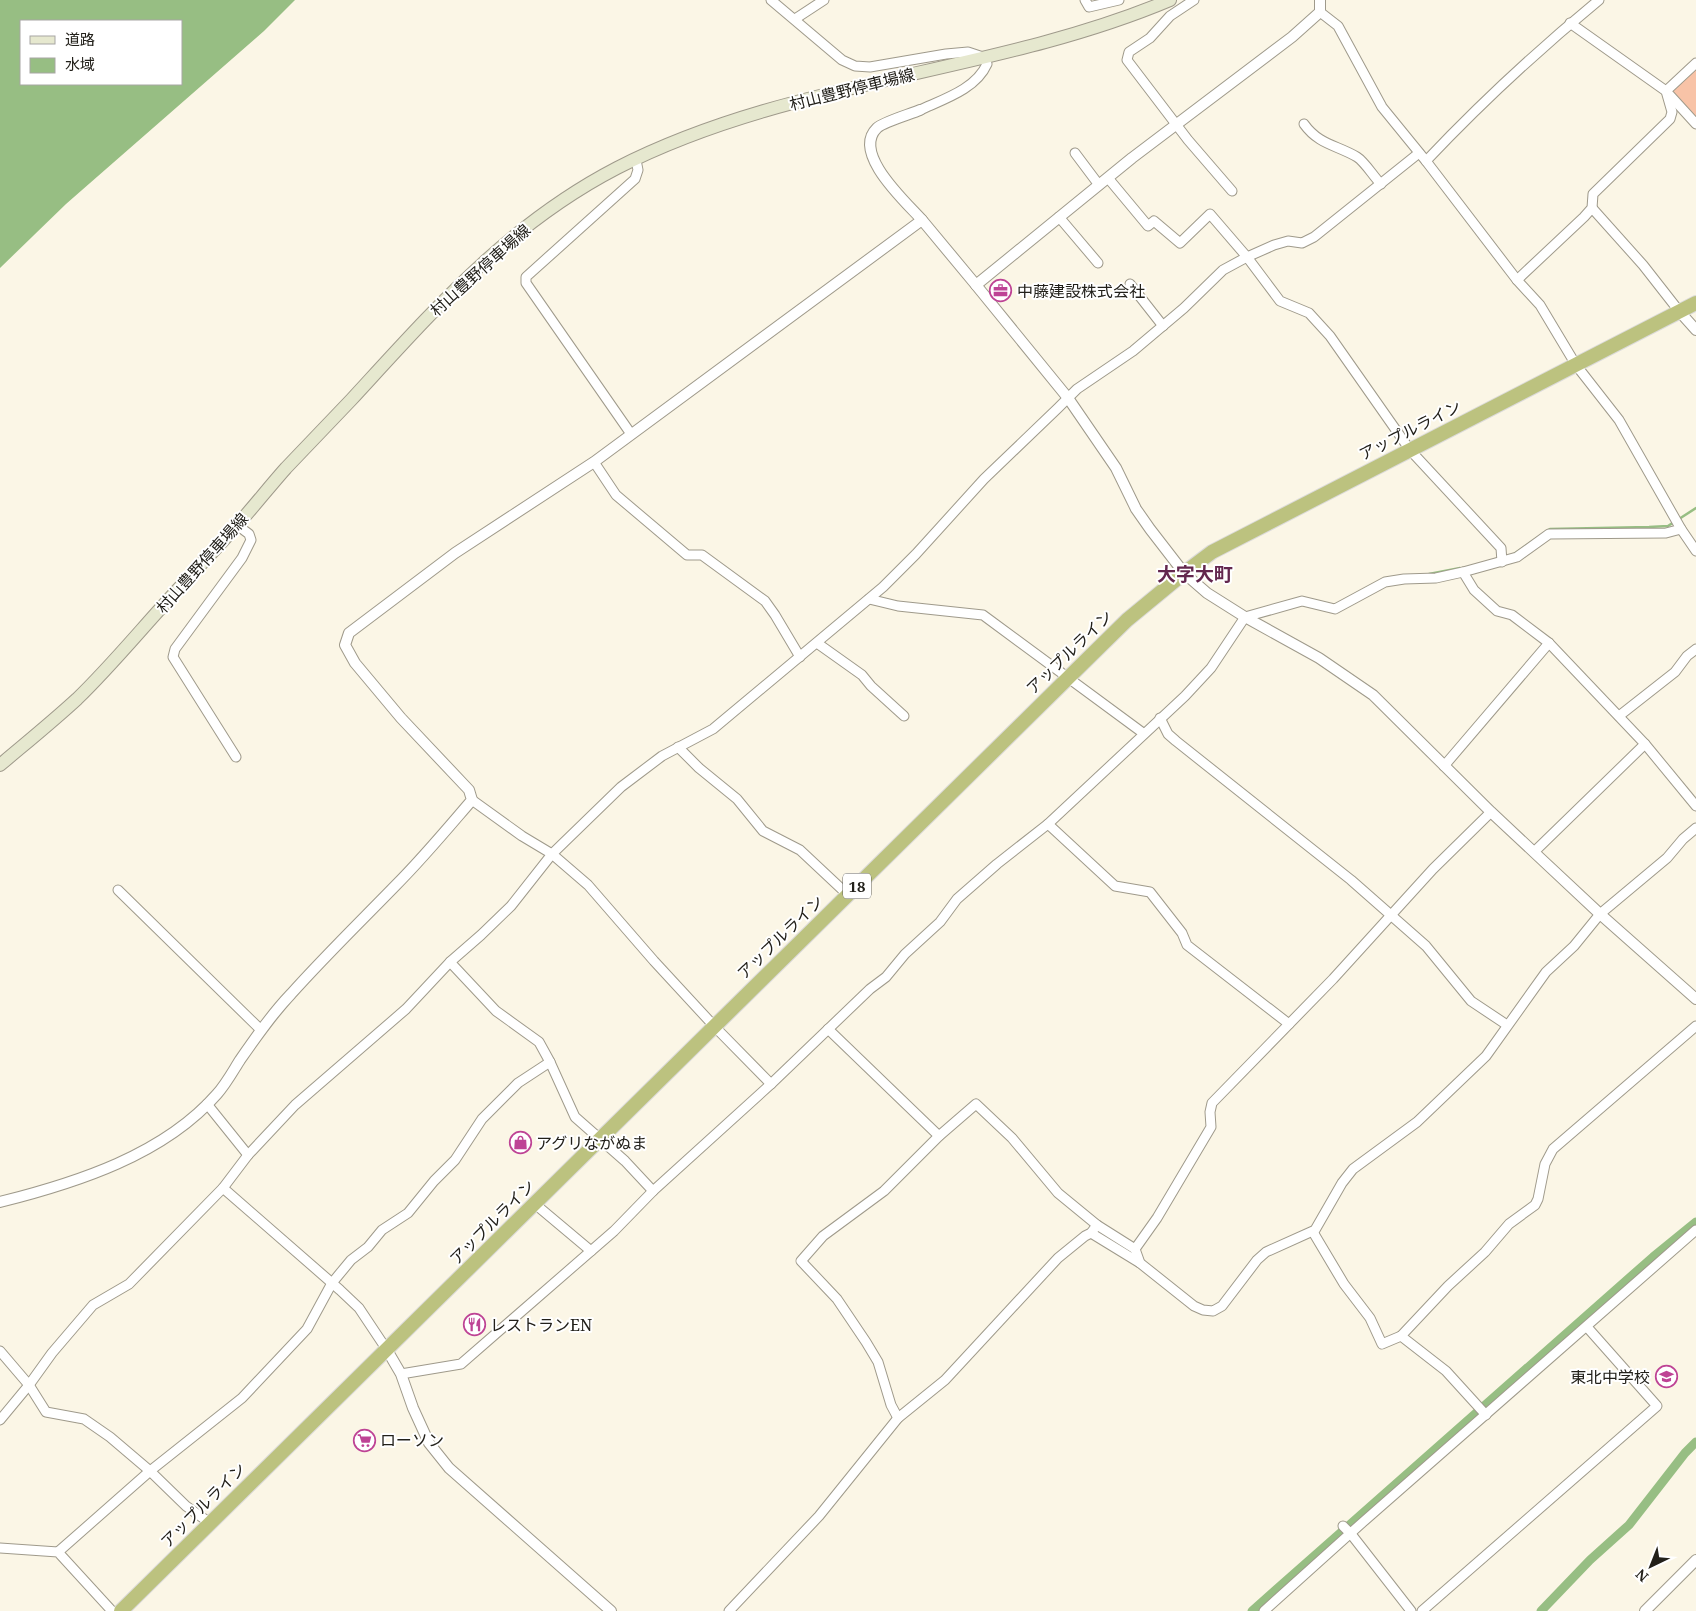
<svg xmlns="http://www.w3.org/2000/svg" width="1696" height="1611" viewBox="0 0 1696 1611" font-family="'Noto Serif','Noto Sans JP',serif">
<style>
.green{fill:#f8c3a7}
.water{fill:#97be83;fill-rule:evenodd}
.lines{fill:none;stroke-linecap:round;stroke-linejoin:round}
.stream{stroke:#97be83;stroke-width:2.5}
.canal{stroke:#97be83;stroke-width:9}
.minor-casing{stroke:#9f9a8b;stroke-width:11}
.tertiary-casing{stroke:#9f9a8b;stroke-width:12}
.secondary-casing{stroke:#9f9a8b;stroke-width:14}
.trunk-casing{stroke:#dcdbda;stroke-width:16}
.minor{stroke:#fff;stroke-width:9}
.tertiary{stroke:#fff;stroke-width:10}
.secondary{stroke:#e6e8cf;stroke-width:12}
.trunk{stroke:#bcc27f;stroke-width:14}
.labels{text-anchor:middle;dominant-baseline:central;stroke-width:4;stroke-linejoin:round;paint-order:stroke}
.shield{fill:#fff;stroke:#64635f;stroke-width:1}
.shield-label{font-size:15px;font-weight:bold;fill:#22201a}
.street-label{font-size:16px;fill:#22201a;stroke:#fff}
.poi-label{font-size:16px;fill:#22201a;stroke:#fff;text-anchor:start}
.quarter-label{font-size:19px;font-weight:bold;fill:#63274e;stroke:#fff}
</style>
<rect width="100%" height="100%" fill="#fbf6e6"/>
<path class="green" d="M1696 67V118L1670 91Z"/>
<path class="water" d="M0 0H295L264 31 66 204 0 268ZM21 21H181V84H21Z"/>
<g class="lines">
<g class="stream">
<path d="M1679 519 1696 508"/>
<path d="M1514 554 1550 529 1649 527 1668 526 1674 522"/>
<path d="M1429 574 1460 568"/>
</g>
<g class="canal">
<path d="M1252 1611 1653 1257 1696 1222"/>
<path d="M1541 1611 1590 1560 1629 1525 1685 1453 1696 1442"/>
</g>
<defs>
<g id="minor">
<path d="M771 0 842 60 855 66 870 67 946 54 968 52 983 57 987 64C976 89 944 99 920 110"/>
<path d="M1085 0 1089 7 1119 0"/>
<path d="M1194 0 1170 16 1150 38 1129 52 1127 60 1188 140 1232 191"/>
<path d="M1320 12 1338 26 1382 107 1426 161 1517 280 1540 305 1576 365 1619 420 1681 529 1696 551"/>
<path d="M795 19 824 0"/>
<path d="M1696 63 1666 91 1696 124"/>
<path d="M1304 124C1319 145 1337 145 1357 157 1365 162 1373 176 1381 184"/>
<path d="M1075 153 1099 185"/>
<path d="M1426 161C1480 104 1538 50 1599 0"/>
<path d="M1108 178 1148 226 1154 221 1180 243 1210 214 1247 257 1280 301 1309 313 1330 336 1410 450 1501 548 1502 562"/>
<path d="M1592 208 1643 265 1679 311"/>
<path d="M1059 217 1098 263"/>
<path d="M1517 280 1584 217 1592 208 1593 194 1670 119 1672 112 1666 91 1570 23"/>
<path d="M1130 284 1163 326"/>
<path d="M631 434 526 283V277L635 179 638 170 636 160"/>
<path d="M594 462 616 495 687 555H702L765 601 775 615 800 657"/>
<path d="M1463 572 1474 590 1497 611 1512 615 1549 643 1645 744 1534 852"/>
<path d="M869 599 898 606 983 615 1143 733"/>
<path d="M817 643 862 675 871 686 904 716"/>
<path d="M1619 716 1675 672 1687 656 1696 649"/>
<path d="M1160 718 1168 734 1176 741 1351 880 1426 946 1471 1001 1507 1025"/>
<path d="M1645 744 1696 806"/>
<path d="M678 747 699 768 737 799 763 831 800 850 848 895"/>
<path d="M236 757 173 657 175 649 242 558 251 540 249 534 237 525"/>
<path d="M1444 766 1549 643"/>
<path d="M472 800 522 836 552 854 588 885 654 961 714 1026 771 1084"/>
<path d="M1048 824 1115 886 1150 892 1182 933 1187 945 1289 1024"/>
<path d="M118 890 261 1030"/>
<path d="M450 962 496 1011 539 1042 550 1062"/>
<path d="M828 1029 939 1136"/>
<path d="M207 1104 248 1155"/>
<path d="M223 1188 340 1290 359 1308 387 1350"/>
<path d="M535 1204 591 1251"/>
<path d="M1313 1232 1344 1284 1370 1318 1382 1344 1401 1336 1446 1371 1486 1415"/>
<path d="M1091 1233 1140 1263"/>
<path d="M1135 1249 1157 1218 1211 1127 1210 1112 1212 1103 1333 979 1433 869 1491 812"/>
<path d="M1401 1336 1448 1286 1485 1252 1509 1224 1535 1205 1538 1199 1545 1164 1553 1149 1696 1026"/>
<path d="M0 1351 29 1385 46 1412 84 1419 110 1437 150 1471 186 1506 210 1523"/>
<path d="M401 1374 461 1364 614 1231 653 1191 771 1084 870 989 886 977 905 954 940 922 957 899 997 864 1048 824 1185 696 1211 668 1245 617 1302 601 1335 609 1385 582 1404 579 1436 578 1463 572 1517 557 1549 534 1666 533 1681 529"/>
<path d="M898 1418 891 1405 878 1362 866 1342 837 1299 801 1261 823 1236 884 1191 939 1136 976 1104 1012 1138 1058 1193 1097 1225 1135 1249 1140 1263 1194 1306 1203 1310 1213 1311 1222 1306 1257 1260 1266 1252 1315 1230 1342 1183 1353 1169 1417 1122 1486 1056 1546 972 1574 946 1600 914 1667 858 1683 839 1696 828"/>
<path d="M0 1420 29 1385 52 1353 93 1305 129 1284 223 1188 248 1155 295 1105 406 1009 450 962 481 935 511 906 552 854 621 787 662 756 713 729 883 587 916 554 984 479 1058 408 1077 389 1133 351 1184 308 1223 270 1247 257 1274 245 1288 241 1302 243 1314 237 1419 153"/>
<path d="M1343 1526 1351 1534 1411 1611"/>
<path d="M0 1548 58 1552 112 1611"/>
<path d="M58 1552 150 1471 242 1398 307 1329 332 1283 351 1260 368 1247 382 1230 408 1213 434 1181 455 1160 482 1119 518 1083 550 1062 575 1117 625 1161 653 1191"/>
<path d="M729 1611 819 1516 898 1418 945 1380 1058 1258 1085 1236 1091 1233 1097 1225"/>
<path d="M1264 1611 1363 1522 1696 1230"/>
<path d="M1422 1611 1657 1406 1587 1327"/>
</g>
<g id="tertiary">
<path d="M920 110C911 114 883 122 877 128 851 153 906 202 922 220"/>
<path d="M976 285 1068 398 1116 468 1136 509 1150 529 1184 573 1207 593 1245 617 1319 658 1373 695 1491 812 1600 914 1696 999"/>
<path d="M1679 311 1696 330"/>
<path d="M0 1202C76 1183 164 1155 217 1094 226 1084 233 1071 240 1060 256 1037 272 1014 291 994 325 956 361 921 396 885 423 858 447 829 472 800L469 790 401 718 355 663 345 645 349 633 455 553 594 462 922 220 976 285 1132 158 1292 37 1320 12V0"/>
<path d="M387 1350 401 1374 413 1408 429 1443 449 1468 611 1611"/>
<path d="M1645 1611 1696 1560"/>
</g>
<path id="secondary" d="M0 765C26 743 52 722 77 699 106 671 133 639 160 609 186 580 213 552 239 523 255 505 270 486 286 468 308 445 329 423 351 400 433 311 507 225 617 168 790 79 992 75 1170 0"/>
<path id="trunk" d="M121 1611 1069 677 1127 620 1184 573 1212 552 1696 303"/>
</defs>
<use href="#minor" class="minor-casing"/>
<use href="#tertiary" class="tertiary-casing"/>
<use href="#secondary" class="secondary-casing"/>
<use href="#trunk" class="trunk-casing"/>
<use href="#minor" class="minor"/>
<use href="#tertiary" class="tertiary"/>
<use href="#secondary" class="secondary"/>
<use href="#trunk" class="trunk"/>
</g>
<defs>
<symbol id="office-ring" viewBox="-11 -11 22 22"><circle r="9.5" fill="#fff" stroke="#be4395" stroke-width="1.5"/><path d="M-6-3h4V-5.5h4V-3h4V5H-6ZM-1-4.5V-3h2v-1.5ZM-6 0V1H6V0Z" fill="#be4395"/></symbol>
<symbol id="shop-ring" viewBox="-11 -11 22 22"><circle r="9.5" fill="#fff" stroke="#be4395" stroke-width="1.5"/><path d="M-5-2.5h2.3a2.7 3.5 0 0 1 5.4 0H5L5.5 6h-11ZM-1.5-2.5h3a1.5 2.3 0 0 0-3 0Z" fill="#be4395"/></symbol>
<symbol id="restaurant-ring" viewBox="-11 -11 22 22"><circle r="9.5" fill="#fff" stroke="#be4395" stroke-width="1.5"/><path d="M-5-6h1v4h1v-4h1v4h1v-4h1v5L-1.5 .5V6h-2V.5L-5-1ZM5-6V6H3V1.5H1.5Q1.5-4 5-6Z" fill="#be4395"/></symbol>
<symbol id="school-ring" viewBox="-11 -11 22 22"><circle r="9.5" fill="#fff" stroke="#be4395" stroke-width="1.5"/><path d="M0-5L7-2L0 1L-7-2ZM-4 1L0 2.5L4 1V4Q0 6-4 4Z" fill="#be4395"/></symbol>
<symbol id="supermarket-ring" viewBox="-11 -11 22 22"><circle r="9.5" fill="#fff" stroke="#be4395" stroke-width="1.5"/><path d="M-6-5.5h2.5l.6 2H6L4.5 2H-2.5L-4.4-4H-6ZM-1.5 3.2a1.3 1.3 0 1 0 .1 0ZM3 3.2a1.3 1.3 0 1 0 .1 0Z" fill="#be4395"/></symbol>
</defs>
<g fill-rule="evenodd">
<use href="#office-ring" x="988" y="278" width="25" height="25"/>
<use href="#shop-ring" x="508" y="1130" width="25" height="25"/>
<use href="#restaurant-ring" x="462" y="1312" width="25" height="25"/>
<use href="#school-ring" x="1654" y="1364" width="25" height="25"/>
<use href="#supermarket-ring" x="352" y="1428" width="25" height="25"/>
</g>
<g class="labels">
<rect class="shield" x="843" y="873.5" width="28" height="25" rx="4"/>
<g class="shield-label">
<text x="857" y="886">18</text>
</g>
<g class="street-label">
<text transform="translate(852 89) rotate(-14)">村山豊野停車場線</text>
<text transform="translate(480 270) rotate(-42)">村山豊野停車場線</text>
<text transform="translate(1410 430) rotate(-27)">アップルライン</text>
<text transform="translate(202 563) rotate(-48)">村山豊野停車場線</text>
<text transform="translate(1069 652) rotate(-44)">アップルライン</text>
<text transform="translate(780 937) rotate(-44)">アップルライン</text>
<text transform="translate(492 1222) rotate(-45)">アップルライン</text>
<text transform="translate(203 1505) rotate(-45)">アップルライン</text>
</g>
<g class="poi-label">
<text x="1017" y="291">中藤建設株式会社</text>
<text x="536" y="1143">アグリながぬま</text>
<text x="490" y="1325">レストランEN</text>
<text x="1650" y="1377" text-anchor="end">東北中学校</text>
<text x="380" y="1440">ローソン</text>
</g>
<g class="quarter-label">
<text x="1195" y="574">大字大町</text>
</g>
</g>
<rect x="20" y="20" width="162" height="65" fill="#ffffff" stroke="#a7a6a3"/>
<rect x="30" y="36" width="25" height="8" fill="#e6e8cf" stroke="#a7a6a3"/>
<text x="65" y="45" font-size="15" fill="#22201a">道路</text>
<rect x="30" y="58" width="25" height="15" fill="#97be83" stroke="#a7a6a3"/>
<text x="65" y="70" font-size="15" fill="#22201a">水域</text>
<g transform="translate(1651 1566) rotate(223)" stroke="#ffffff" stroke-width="4" paint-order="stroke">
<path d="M0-4L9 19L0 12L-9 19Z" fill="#22201a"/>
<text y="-8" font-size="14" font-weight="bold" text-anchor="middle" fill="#22201a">N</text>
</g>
</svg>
